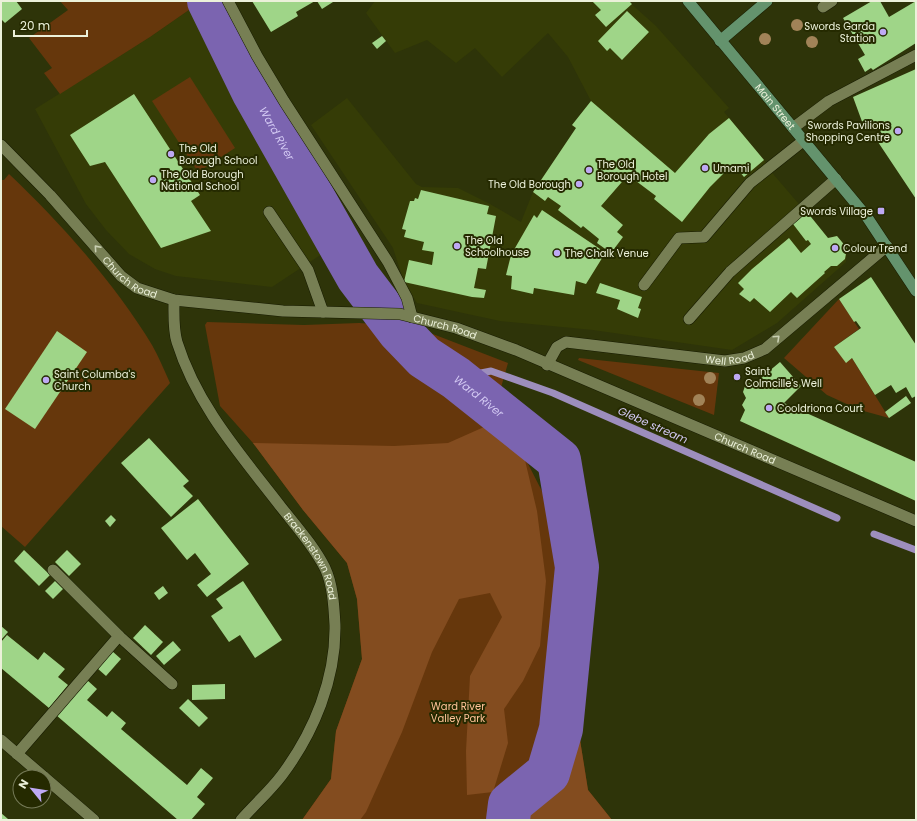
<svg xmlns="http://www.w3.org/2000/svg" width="917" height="821" viewBox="0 0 917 821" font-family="Poppins,sans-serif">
  <rect width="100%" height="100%" fill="#2e3409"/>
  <g fill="#353c06">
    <path d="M375,1H628L656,26L729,108L724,112L764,160L774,175L828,238L837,236L847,248L846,262L777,323L732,350L593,330L500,321L417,303L404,282L393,248L311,125L347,98L416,184L422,187L458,188L490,204L521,222L533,192L576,128L572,125L591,101L568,57L548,33L502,77L475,48L456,63L427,40L395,53L366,13Z"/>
    <path d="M199,3L334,246L272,287L176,276L155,269L129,254L106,230L86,204L35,109L150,37Z"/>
  </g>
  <g fill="#66370c">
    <path d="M60,1H198L199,3L150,37L60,94L44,73L52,68L29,38L68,10Z"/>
    <path d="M190,77L235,148L198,172L152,101Z"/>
    <path d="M9,174C60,222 116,285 152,345C159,357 164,370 170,383L25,547L1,526V180H4Z"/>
    <path d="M839,299L859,329L834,347L846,362L852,358L889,418L860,410L827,395L784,358Z"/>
    <path d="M207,322L304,325L359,323L402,326L425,331L508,363L500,391L484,427L524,456L547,501L557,544L553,659L581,696L577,721L588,790L612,820H302L331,779L336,731L362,659L357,599L347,563L303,510L253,443L220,406L205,325Z"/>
    <path d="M579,358L719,373L714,415L578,360Z"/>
  </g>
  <g fill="#834c1f">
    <path d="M484,427L524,456L537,511L546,581L540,646L523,681L504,709L508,743L493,792L467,795L466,751L470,676L502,617L490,593L459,599L432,652L402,732L366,812L360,820H302L331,779L336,731L362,659L357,599L347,563L303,510L253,443L394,446L448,443Z"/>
    <path d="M581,696L577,721L588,790L612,820H521L524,812L549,786L561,759L563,747L568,737Z"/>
  </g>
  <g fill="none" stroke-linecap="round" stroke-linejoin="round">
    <g stroke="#9d8ebd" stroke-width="7">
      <path d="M456,378L491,371L553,393L837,518"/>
      <path d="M874,534L916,550"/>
    </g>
    <path stroke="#7b64b0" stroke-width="44" id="s1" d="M209,1L254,93L358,277L399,331L424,357L456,378L559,460L577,567L561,729L548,773L510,804L508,820"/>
  </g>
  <g fill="#9fd588">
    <path d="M1,1H16L22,9L5,23L1,19Z"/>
    <path d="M252,1H315L296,12L298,16L271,32Z"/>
    <path d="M317,1H332L333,2L322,9Z"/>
    <path d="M592,1H629L632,4L606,27L595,15L601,10Z"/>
    <path d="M872,1H880L889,17L916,1V43L873,70L871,68L865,72L858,59L865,55L843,18Z"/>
    <path d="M627,11L649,32L622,60L610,48L607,51L598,41Z"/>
    <path d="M382,36L386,41L377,49L372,43Z"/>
    <path d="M916,69V199L876,139L882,134L876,123L864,127L853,97Z"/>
    <path d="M134,94L200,195L191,201L211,231L161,248L105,162L90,166L70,135Z"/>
    <path d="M591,101L675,173L709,134L729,118L764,160L744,177L733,164L710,187L682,222L654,199L656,196L628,175L601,206L623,225L617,232L623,237L611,253L597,243L599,239L583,226L581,228L558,210L561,206L548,197L545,201L533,192L576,128L572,125Z"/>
    <path d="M421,190L489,206L487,214L496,216L486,269L478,268L474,288L486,290L484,298L472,297L404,282L409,260L432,265L434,252L422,250L424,242L404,237L406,230L402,229L410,201H414L415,198L418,199Z"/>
    <path d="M542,210L600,249L599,252L604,255L586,284L576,281L574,295L534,288L533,294L511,289L512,276L506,275L511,255L534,215L537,218Z"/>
    <path d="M807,212L828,238L837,236L847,248L845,259L837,266H831L824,272L825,273L797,298L791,292L770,312L754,298L750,302L739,294L744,289L738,283L752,269L789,238L801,253L811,244L808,240L806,241L793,224Z"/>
    <path d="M871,277L916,345V396L912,398L906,387L896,393L891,385L875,395L852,358L846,363L834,347L861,328L856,321L854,322L839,299Z"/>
    <path d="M600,283L642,297L638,308L641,309L638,318L617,309L620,300L596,293Z"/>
    <path d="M57,331L87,352L35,429L5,409Z"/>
    <path d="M780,362L801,386L784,403L916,462V501L740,421L745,410L742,405L746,398L743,392L745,386L751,382H756Z"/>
    <path d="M906,396L911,403L889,418L885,412Z"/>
    <path d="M149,438L189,481L183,486L193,496L171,517L121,463Z"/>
    <path d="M198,499L249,564L207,597L197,585L211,574L195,553L187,560L161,528Z"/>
    <path d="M111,515L116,520L110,527L105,521Z"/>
    <path d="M24,550L50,575L39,586L14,561Z"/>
    <path d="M67,550L81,564L69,576L55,562Z"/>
    <path d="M55,581L63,589L53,599L45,591Z"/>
    <path d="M243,581L282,640L255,658L240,635L229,642L211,616L223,608L216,599Z"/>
    <path d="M163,586L168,593L159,600L154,593Z"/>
    <path d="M145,625L163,642L151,655L133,638Z"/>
    <path d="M1,626L8,632L1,640Z"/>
    <path d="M7,635L38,660L44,652L65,669L58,677L68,685L49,708L1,668V642Z"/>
    <path d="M173,641L181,650L164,665L156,656Z"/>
    <path d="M112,651L121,659L106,676L97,668Z"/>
    <path d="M87,680L97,689L87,700L107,717L112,711L126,723L121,729L187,785L201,768L213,778L197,797L205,804L191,820H178L56,715Z"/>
    <path d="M225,684V699L192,700V685Z"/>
    <path d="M188,699L208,718L199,727L179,708Z"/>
    <path d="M1,813L8,819L9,820H1Z"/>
  </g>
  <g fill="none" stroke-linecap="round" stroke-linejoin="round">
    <defs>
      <g id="service">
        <path d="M823,7L832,1"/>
        <path d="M793,128L829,101L916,55"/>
        <path d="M269,212L308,270L323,312"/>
        <path d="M644,285L679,238L704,237L750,183L803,141"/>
        <path d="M689,319L730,272L836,179"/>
        <path d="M119,636L172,684"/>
        <path d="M17,754L119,636L53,570"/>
      </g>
      <g id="minor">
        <path d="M228,1L257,56L284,101L388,262L407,298L412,317"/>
        <path d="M1,740L44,777"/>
        <path d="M44,777L94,820"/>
      </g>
      <g id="tertiary">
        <path id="s2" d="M1,145L50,195L121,276L137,288L174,300L283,311L400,314L456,328L516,350L916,521"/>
        <path id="s3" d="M174,300C174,313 173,329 177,342C197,406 241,455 281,507C296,526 314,546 325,568C333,585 334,607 335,625C336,679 314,732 282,775C270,791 254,805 241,820"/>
        <path id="s4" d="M547,365L557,347L566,342L725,361L744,358L765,349L887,246"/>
      </g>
      <g id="secondary">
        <path id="s5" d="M688,1L867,217L916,291"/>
        <path d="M720,41L767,1"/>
      </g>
    </defs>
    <use href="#service" stroke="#171b00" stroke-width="12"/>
    <use href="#minor" stroke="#171b00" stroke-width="12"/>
    <use href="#tertiary" stroke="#171b00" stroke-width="12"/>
    <use href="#secondary" stroke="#171b00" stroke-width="12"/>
    <use href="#service" stroke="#777f54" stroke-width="11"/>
    <use href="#minor" stroke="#777f54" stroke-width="11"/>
    <use href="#tertiary" stroke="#777f54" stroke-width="11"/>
    <use href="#secondary" stroke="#64936d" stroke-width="11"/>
  </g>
  <g fill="#a18358">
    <circle cx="797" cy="25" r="6"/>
    <circle cx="765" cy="39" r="6"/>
    <circle cx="812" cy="42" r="6"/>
    <circle cx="710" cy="378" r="6"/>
    <circle cx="699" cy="400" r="6"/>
  </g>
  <defs><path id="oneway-chevron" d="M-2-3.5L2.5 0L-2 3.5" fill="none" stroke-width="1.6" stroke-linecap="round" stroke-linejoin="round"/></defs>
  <g stroke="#c9cfb2">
    <use href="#oneway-chevron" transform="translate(97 248) rotate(-131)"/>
    <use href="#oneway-chevron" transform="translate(777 338) rotate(-43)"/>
  </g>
  <g fill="#bea9f4" stroke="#252a00" stroke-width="1.5">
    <circle cx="883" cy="32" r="4"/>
    <circle cx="898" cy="131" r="4"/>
    <circle cx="171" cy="154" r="4"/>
    <circle cx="705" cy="168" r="4"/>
    <circle cx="589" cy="170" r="4"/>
    <circle cx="153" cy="180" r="4"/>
    <circle cx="579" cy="184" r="4"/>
    <rect x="877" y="207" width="8" height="8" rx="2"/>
    <circle cx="457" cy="246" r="4"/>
    <circle cx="835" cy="248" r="4"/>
    <circle cx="557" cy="253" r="4"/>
    <circle cx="737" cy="377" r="4"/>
    <circle cx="46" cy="380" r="4"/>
    <circle cx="769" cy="408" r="4"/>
  </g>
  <g text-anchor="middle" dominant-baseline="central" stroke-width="4" stroke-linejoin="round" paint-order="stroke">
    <g font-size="10" fill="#ecf1da" stroke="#252a00" text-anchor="start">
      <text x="875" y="26" text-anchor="end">Swords Garda<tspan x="875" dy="12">Station</tspan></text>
      <text x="890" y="125" text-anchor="end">Swords Pavilions<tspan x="890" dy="12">Shopping Centre</tspan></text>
      <text x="179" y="148">The Old<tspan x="179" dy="12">Borough School</tspan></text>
      <text x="597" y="164">The Old<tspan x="597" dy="12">Borough Hotel</tspan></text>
      <text x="713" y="168">Umami</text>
      <text x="161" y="174">The Old Borough<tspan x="161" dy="12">National School</tspan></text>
      <text x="571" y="184" text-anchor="end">The Old Borough</text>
      <text x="873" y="211" text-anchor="end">Swords Village</text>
      <text x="465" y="240">The Old<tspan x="465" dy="12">Schoolhouse</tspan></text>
      <text x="843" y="248">Colour Trend</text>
      <text x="565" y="253">The Chalk Venue</text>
      <text x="745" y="371">Saint<tspan x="745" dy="12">Colmcille's Well</tspan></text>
      <text x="54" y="374">Saint Columba's<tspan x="54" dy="12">Church</tspan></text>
      <text x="777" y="408">Cooldriona Court</text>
    </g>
    <g font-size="10" fill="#ecf1da" stroke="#252a00">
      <text stroke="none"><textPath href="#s5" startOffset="137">Main Street</textPath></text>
      <text stroke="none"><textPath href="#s2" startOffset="186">Church Road</textPath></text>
      <text stroke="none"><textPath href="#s2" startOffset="510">Church Road</textPath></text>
      <text stroke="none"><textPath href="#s4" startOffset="196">Well Road</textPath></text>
      <text stroke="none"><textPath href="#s2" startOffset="834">Church Road</textPath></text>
      <text stroke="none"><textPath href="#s3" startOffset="297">Brackenstown Road</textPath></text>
    </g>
    <g font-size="10" fill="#ffc398" stroke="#252a00">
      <text x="458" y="706">Ward River<tspan x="458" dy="12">Valley Park</tspan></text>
    </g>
    <g font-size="11" font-style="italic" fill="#d3c9f3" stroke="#252a00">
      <text stroke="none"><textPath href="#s1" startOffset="149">Ward River</textPath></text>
      <text stroke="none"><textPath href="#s1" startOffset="485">Ward River</textPath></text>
      <text transform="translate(653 425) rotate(24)">Glebe stream</text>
    </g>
  </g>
  <rect width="917" height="821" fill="none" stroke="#ecf1da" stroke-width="4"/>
  <g transform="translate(32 789) rotate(300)"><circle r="19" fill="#252a00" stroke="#757a57"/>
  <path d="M0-3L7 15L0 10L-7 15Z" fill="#bea9f4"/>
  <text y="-6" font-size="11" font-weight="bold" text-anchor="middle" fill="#ecf1da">N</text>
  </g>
  <path d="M14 30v6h73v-6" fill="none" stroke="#ecf1da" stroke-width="2"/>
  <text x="20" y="30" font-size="12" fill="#ecf1da" stroke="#252a00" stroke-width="3" paint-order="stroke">20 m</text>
</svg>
